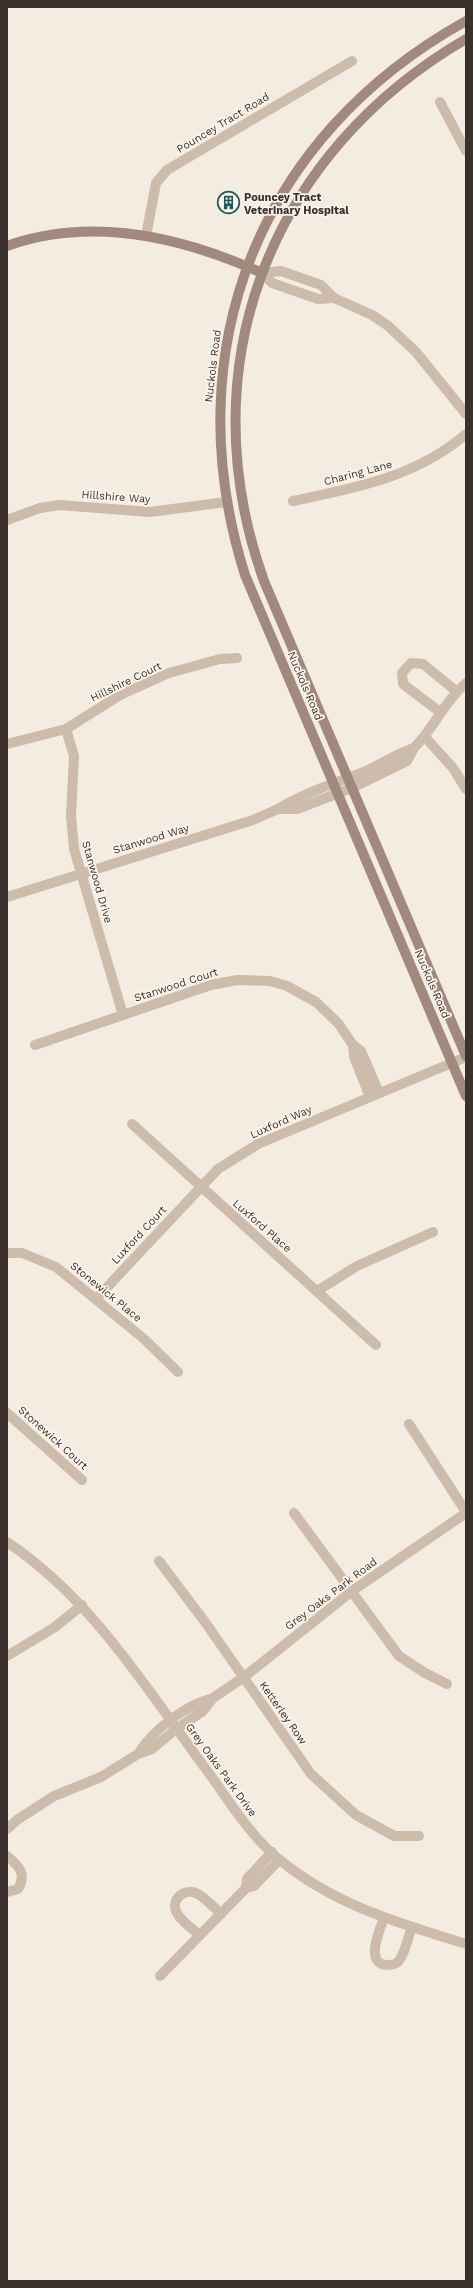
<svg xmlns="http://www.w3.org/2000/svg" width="473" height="2288" viewBox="0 0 473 2288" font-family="'Work Sans',sans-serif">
  <rect width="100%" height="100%" fill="#f4ebe1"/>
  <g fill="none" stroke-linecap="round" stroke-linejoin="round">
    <g stroke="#cdbbac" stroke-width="10">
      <path d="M440,102L466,151"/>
      <path d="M146,236L156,183L167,170L352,61"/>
      <path d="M262,273L281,271L321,285L334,298L372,315L387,325L416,352L466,414"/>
      <path d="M262,273L272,283L318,299L334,298"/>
      <path d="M293,501C356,488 416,477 466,434"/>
      <path d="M7,520L40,508L59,505L150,512L226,502"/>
      <path d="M440,712L403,684L402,673L411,663L423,664L456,691"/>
      <path d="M66,729L74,756L71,816L74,849L123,1015"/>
      <path d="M425,737L453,768L466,789"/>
      <path d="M7,744L66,729L120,695L169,673L220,659L237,658"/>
      <path d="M414,748L407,761L352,788L297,809H278C304,793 333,784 361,773C379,766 395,754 414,748Z"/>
      <path d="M414,748C434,728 444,702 466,683"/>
      <path d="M7,897L253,820L278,809"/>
      <path d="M35,1045L211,985L237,980L270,981L287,986L316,1002L338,1023L353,1045L361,1051L379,1093"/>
      <path d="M353,1045L354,1057L370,1097"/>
      <path d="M132,1124L376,1345"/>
      <path d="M7,1253H22L56,1267L143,1338L178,1372"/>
      <path d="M317,1291L357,1266L433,1232"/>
      <path d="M96,1299L218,1169L258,1144L466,1057"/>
      <path d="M7,1413L82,1480"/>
      <path d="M409,1424L466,1512"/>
      <path d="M294,1513L399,1656L425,1673L447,1684"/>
      <path d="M7,1542C94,1600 150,1694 211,1776C232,1805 252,1838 281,1861C337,1906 399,1923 466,1944"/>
      <path d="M159,1561L205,1622L311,1774L356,1815L394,1836H419"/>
      <path d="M7,1656L55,1627L82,1605"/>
      <path d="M213,1698L244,1677L352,1591L466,1513"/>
      <path d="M7,1829L17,1820L54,1796L101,1777L138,1754L152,1749L176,1729L203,1711L213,1698C185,1705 153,1730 138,1754"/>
      <path d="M7,1856C19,1866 27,1874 18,1889L7,1892"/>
      <path d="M246,1888L247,1879L272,1852"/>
      <path d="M384,1918C380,1929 364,1964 387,1965C392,1965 398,1964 400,1959C406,1950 408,1937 412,1927"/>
      <path d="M200,1935C193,1929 180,1921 176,1911C171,1898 186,1887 198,1894C206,1899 214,1907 221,1914"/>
      <path d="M160,1976L246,1888L254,1886L279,1860"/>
    </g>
    <g stroke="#a18a7d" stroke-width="10">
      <path d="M466,21C259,136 174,350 245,575L466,1096"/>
      <path d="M466,39C270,153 187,366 264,581L466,1056"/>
      <path d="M7,246C91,216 182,237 262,273"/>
    </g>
  </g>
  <defs>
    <symbol id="building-ring" viewBox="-11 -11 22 22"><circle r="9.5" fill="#fbf5ee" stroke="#1f5a5e" stroke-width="1.5"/><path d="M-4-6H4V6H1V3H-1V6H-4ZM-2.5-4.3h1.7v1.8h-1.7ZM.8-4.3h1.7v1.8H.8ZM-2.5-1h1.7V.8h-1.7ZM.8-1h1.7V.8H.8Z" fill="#1f5a5e"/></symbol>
  </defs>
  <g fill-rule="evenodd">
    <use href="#building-ring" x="216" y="190" width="25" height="25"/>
  </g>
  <g text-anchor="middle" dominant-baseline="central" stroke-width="3.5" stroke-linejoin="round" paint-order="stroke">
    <g font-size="11" fill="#3b302b" stroke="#fbf5ee">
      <text transform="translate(223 123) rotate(-31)">Pouncey Tract Road</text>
      <text transform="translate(213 366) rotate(-83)">Nuckols Road</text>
      <text transform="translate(358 473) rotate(-15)">Charing Lane</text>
      <text transform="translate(116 497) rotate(4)">Hillshire Way</text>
      <text transform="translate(126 682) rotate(-26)">Hillshire Court</text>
      <text transform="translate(305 686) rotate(67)">Nuckols Road</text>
      <text transform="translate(151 839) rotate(-17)">Stanwood Way</text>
      <text transform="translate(97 882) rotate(74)">Stanwood Drive</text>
      <text transform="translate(432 984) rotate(67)">Nuckols Road</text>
      <text transform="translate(176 985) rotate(-18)">Stanwood Court</text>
      <text transform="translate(281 1122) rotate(-24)">Luxford Way</text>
      <text transform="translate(262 1226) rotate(41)">Luxford Place</text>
      <text transform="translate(139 1235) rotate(-47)">Luxford Court</text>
      <text transform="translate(106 1292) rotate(39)">Stonewick Place</text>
      <text transform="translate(53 1438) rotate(42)">Stonewick Court</text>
      <text transform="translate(331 1594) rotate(-37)">Grey Oaks Park Road</text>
      <text transform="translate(283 1713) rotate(55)">Ketterley Row</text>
      <text transform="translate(221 1770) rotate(54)">Grey Oaks Park Drive</text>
    </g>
    <g font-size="11" font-weight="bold" fill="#3b302b" stroke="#fbf5ee" text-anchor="start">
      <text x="244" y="197">Pouncey Tract<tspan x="244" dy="13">Veterinary Hospital</tspan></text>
    </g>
  </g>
  <rect width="473" height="2288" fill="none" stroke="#3b302b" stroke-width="16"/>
</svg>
